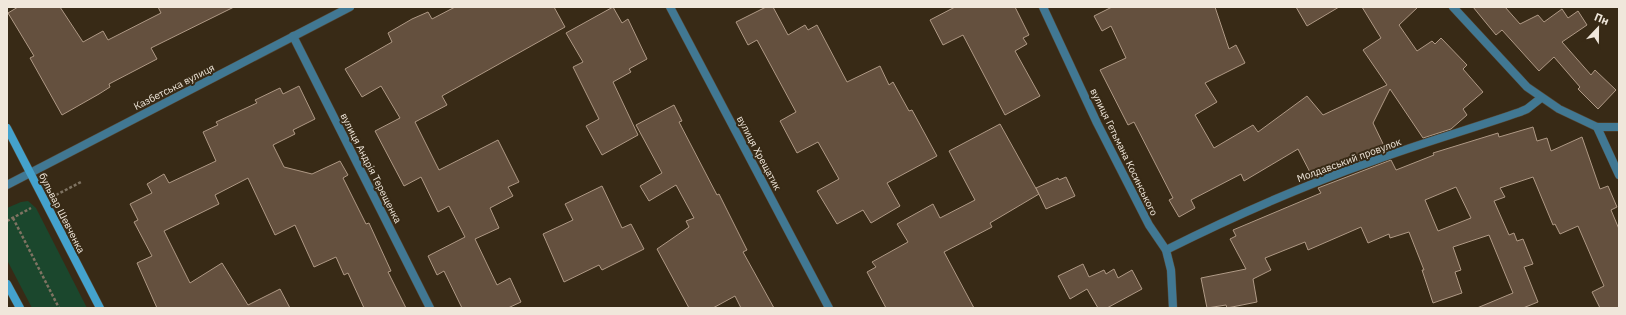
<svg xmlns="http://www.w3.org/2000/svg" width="1626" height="315" viewBox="0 0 1626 315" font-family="'IBM Plex Sans',sans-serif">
  <rect width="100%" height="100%" fill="#382a16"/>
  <path fill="#1b472d" d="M28,201L36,208L87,308H32L7,260V208L21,202Z"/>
  <g fill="#64503e" stroke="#af9985" fill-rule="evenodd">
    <path d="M18,7H60L83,42L103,31L108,40L161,13L158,7H234L151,48L157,59L109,84L110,87L99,94L62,115L30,58L34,56L8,13Z"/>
    <path d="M455,7H554L565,27L442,96L447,105L415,122L439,170L498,140L519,182L508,187L513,196L490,208L499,228L475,239L497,285L510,278L521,302L508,308H462L444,271L437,275L428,256L465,237L449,206L438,212L421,177L404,186L375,131L400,118L381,86L362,97L345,69L392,42L388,33L412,19L428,12L432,19Z"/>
    <path d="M613,7L622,23L628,19L647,59L629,69L631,72L613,82L638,135L602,155L586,126L599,119L573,67L583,62L566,33Z"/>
    <path d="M766,7H773L788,35L805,25L808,30L817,25L847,82L880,66L889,85L893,82L909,111L912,110L937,156L887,183L900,206L871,223L863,210L837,224L817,191L839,179L818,142L797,153L780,121L796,112L757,40L748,45L736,22Z"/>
    <path d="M955,7H1015L1029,35L1023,38L1027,44L1015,51L1040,96L1005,115L963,35L943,45L930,20Z"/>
    <path d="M1112,7H1215L1229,49L1236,45L1245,63L1205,83L1217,102L1195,115L1214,148L1253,125L1258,132L1307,96L1323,115L1387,85L1363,50L1381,38L1362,7H1418L1399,25L1417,51L1432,41L1435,44L1441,38L1467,65L1463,69L1483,92L1463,109L1467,115L1451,129L1423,138L1390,89L1373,123L1386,150L1313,178L1298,149L1244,181L1241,174L1191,200L1195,208L1179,217L1169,200L1173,198L1134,122L1128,125L1100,70L1126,58L1111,26L1102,31L1094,16Z"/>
    <path d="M1296,7H1339L1307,26Z"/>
    <path d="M1473,7H1505L1520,24L1538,15L1544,22L1562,9L1568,18L1578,11L1587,25L1562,42L1591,75L1595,70L1616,90L1598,109L1578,89L1580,87L1554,57L1539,71L1502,30L1496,35Z"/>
    <path d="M299,86L315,119L293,130L295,134L273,145L284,167L312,174L340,161L348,175L343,178L366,224L369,223L391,271L388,272L406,308H364L348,273L344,275L336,257L314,267L295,225L275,235L248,178L215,195L219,204L164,231L190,283L222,263L248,305L280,289L290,308H157L137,263L152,256L134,222L138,220L130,204L152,193L147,184L164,174L169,183L216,161L203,132L218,125L216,122L257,103L255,100L280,88L283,94Z"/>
    <path d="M674,105L682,121L679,122L717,195L719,194L747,250L743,252L774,308H741L735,296L713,308H689L657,249L689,227L686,221L694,218L676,185L649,201L640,186L662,173L636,125Z"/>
    <path d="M1000,124L1039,194L990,223L992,227L944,252L974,308H886L867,272L876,267L872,262L908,242L897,224L933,204L940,218L975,200L949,151Z"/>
    <path d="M1533,127L1537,141L1547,138L1551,151L1582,137L1600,189L1608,186L1617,207L1611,210L1619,229V308H1600L1592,292L1604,286L1578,226L1560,234L1555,224L1553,225L1533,177L1500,188L1505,197L1494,201L1509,235L1514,233L1517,241L1523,239L1533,264L1524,267L1538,302L1523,308H1477L1513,293L1489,235L1453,247L1461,270L1455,272L1462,293L1433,303L1422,270H1424L1409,232L1390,238L1389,234L1368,243L1361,227L1308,250L1305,242L1265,258L1271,270L1253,279L1257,302L1227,308L1226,305L1207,308L1201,278L1246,269L1230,239L1236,236L1233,230L1321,193L1318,188L1391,160L1396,170L1434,155L1433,153L1498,133L1499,137ZM1456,187L1471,218L1438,231L1425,200Z"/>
    <path d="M1066,177L1075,196L1046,209L1036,188L1058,178L1059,180Z"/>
    <path d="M602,186L622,228L631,224L644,249L602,270L599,265L564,282L543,234L573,220L565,204Z"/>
    <path d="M1083,264L1089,277L1104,270L1106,274L1114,269L1118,278L1132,270L1142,289L1107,308H1098L1087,289L1070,299L1058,276Z"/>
  </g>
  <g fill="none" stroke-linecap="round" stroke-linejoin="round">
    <defs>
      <g id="street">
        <path d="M670,7L829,308"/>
        <path d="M1043,7L1097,123L1149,225L1166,250L1171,270L1173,308"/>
        <path d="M1453,7L1527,87L1559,109L1597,127L1619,175"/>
        <path d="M293,36L430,308"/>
        <path d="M1597,127H1619"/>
        <path d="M7,185L350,7"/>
        <path d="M1166,250C1234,216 1302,186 1373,161C1421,143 1471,129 1520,112L1527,109L1541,98"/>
      </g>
      <g id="secondary">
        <path d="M7,128L100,308"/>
        <path d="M7,284L20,308"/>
      </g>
    </defs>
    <use href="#street" stroke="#554836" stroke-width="9"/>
    <use href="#secondary" stroke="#554836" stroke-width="9"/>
    <g stroke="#7f7362" stroke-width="2.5" stroke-dasharray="3 2" stroke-linecap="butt">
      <path d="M56,195L81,182"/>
      <path d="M13,218L59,308"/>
      <path d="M7,221L31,208"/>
    </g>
    <use href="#street" stroke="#417893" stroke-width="8"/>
    <use href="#secondary" stroke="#44a2cd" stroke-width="8"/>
  </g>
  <g text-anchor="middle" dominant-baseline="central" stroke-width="4" stroke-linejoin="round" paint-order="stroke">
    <g font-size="10" fill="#f0e7db" stroke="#382a16">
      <text transform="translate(174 87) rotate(-27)">Казбетська вулиця</text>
      <text transform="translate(1124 152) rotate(64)">вулиця Гетьмана Косинського</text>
      <text transform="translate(759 153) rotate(62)">вулиця Хрещатик</text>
      <text transform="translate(1349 160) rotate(-20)">Молдавський провулок</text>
      <text transform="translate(371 168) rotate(63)">вулиця Андрія Терещенка</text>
      <text transform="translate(62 213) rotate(63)">бульвар Шевченка</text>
    </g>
  </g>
  <rect width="1626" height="315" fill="none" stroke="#f0e7db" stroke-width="16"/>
  <g transform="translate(1598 28) rotate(22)" stroke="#382a16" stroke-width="3" paint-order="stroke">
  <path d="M0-3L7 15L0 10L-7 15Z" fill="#f0e7db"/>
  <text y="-6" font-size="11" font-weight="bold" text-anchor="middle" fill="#f0e7db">Пн</text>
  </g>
</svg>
